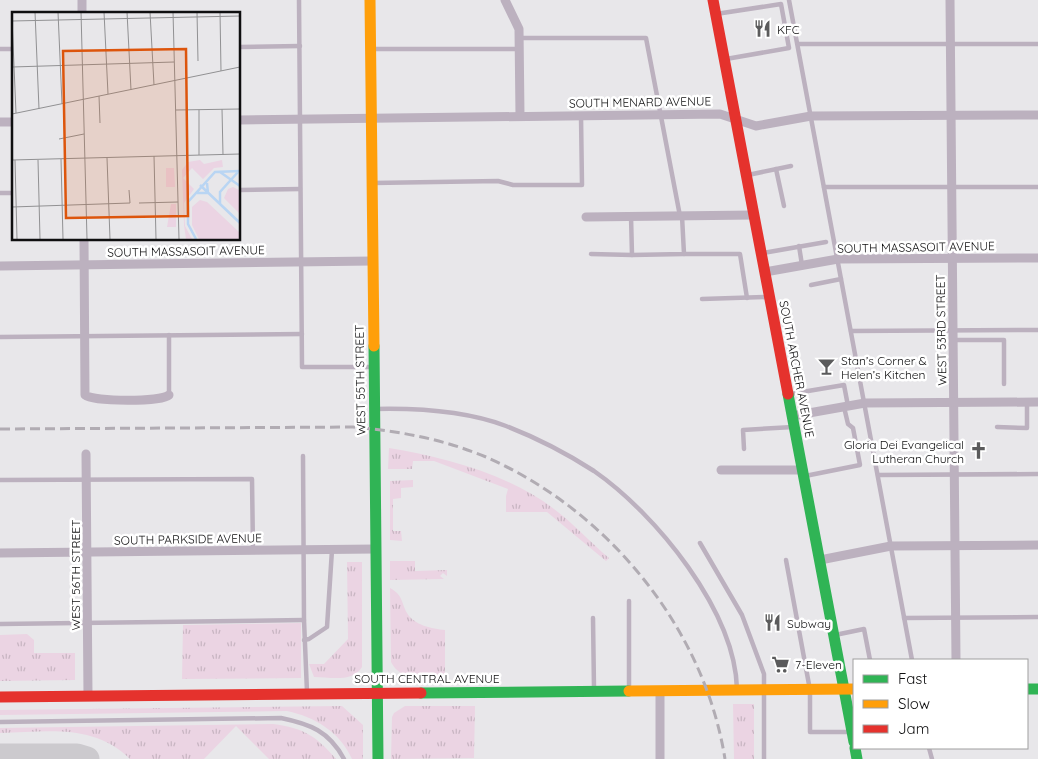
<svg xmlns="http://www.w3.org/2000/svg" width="1038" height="759" viewBox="0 0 1038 759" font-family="Quicksand,sans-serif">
  <defs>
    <pattern id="grass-tufts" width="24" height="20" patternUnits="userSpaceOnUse" patternTransform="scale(1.25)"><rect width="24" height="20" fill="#ebd4e3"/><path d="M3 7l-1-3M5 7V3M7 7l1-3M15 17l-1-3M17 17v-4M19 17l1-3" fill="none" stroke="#c8b5c2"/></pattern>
  </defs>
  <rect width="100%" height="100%" fill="#e8e7ea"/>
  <g fill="url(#grass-tufts)">
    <path d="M389,448C443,457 509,474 554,509C573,523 590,542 609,558L606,561L547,512H506V496L508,489L434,461H413L412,469H388Z"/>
    <path d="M413,480V487L401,488V498L393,499V531H401L402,541L390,540V481Z"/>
    <path d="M390,561H415V571L447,570V576L443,573L440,576L444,579L390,580Z"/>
    <path d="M347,562H362V667C353,683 329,677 314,677L309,664H324L348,639Z"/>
    <path d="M390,588C403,595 401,602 407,613C414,625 432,629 445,630V677C425,677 401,682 391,662Z"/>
    <path d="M301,623V678L182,679L183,625Z"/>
    <path d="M27,634L34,640V653H75V680L0,681V635Z"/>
    <path d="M733,704H754V759H734Z"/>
    <path d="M342,706L363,725V759H352C340,732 315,717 287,711L0,715V710Z"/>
    <path d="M405,706H475L474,758L391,759L392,717L394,713Z"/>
    <path d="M273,724C304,728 316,736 336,759H269L236,726L204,759H130C93,723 48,732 0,733V728Z"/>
  </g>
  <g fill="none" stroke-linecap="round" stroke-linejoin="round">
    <path stroke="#cccace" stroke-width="25" d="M0,756H77L87,759"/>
    <g stroke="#bcb1bf" stroke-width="4.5">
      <path d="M299,0L302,367H374"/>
      <path d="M789,0L912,660"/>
      <path d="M716,14L781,4L789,48L726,59"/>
      <path d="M519,38H646L680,216"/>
      <path d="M798,44H1038"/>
      <path d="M239,47L300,46"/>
      <path d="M0,49H14"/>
      <path d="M371,49H519"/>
      <path d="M776,169L784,206"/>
      <path d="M748,175L791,166"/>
      <path d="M373,183L498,181L513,185H582L581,116"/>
      <path d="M824,187H1038"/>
      <path d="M239,190L300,189"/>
      <path d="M0,193H14"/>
      <path d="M799,246L802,265"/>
      <path d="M763,253L826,242"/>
      <path d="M591,254L632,255L631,216"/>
      <path d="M684,254H740L747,298"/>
      <path d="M632,255L684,254L682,216"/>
      <path d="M811,285L841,279"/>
      <path d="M702,299L768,297"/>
      <path d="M851,331L1038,330"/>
      <path d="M169,335V395"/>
      <path d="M0,337L302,334"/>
      <path d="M953,340H1004V384"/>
      <path d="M790,394L844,385L848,406"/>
      <path d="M375,409C418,408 466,411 506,426C537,438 566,453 594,471C656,514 735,611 737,689"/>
      <path d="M997,427L1027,428V402"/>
      <path d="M744,449L743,430L793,427"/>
      <path d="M303,456L304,620L307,692"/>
      <path d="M878,475L1038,474"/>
      <path d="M805,476L860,465L853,428L848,424L844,407"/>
      <path d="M0,480L252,479L253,550"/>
      <path d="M700,543L742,615L764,674V759"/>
      <path d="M786,560L810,690V732H851"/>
      <path d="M593,618L594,689"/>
      <path d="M904,618L1038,617"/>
      <path d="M0,624L304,620"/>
      <path d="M835,635L864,629L870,660"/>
      <path d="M304,640L309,639L327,627L332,550"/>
      <path d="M629,690V601"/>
      <path d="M0,722L281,718C310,724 329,731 344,759"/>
      <path d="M929,748L932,759"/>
    </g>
    <g stroke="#bcb1bf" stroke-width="9">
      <path d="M82,0V14"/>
      <path d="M505,0L519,29L520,116"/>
      <path d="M950,0L956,660"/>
      <path d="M239,120L720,114L756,126L811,116L1038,115"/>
      <path d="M0,122H14"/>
      <path d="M586,217L754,215"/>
      <path d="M84,239L85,395C94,402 161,402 169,395"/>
      <path d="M0,266L372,261"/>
      <path d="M765,272L838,259L1038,258"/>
      <path d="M792,416L865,403L1038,402"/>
      <path d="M86,454L88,695"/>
      <path d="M721,470H803"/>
      <path d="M0,553L376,549"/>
      <path d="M820,560L891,546L1038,545"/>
      <path d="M660,691V759"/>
    </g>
    <g stroke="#30b455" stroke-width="11">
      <path d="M374,346L378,759"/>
      <path d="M788,394L854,742"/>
      <path d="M1027,689H1038"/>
      <path d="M421,693L629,691"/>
      <path d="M855,748L857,759"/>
    </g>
    <g stroke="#ff9f0a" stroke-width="11">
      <path d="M370,0L374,346"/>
      <path d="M629,691L854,689"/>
    </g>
    <g stroke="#e5322d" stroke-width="11">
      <path d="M713,0L788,394"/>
      <path d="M0,697L421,693"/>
    </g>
    <path stroke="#b1acb3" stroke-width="3" stroke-dasharray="10 5" stroke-linecap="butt" d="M0,429L353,427C399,431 443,439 486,457C607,510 704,627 725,759"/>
  </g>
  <defs>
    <symbol id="restaurant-bare" viewBox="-9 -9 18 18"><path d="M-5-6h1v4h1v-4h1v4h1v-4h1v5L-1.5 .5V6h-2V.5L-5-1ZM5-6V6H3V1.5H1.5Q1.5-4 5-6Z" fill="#5b5b5c" stroke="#fff" stroke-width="2.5" paint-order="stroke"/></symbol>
    <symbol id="bar-bare" viewBox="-9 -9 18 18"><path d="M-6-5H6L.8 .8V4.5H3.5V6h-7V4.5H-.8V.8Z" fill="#5b5b5c" stroke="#fff" stroke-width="2.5" paint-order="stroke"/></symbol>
    <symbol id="church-bare" viewBox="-9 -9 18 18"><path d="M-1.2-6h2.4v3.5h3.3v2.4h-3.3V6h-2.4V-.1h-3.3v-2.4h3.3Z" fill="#5b5b5c" stroke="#fff" stroke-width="2.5" paint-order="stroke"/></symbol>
    <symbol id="supermarket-bare" viewBox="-9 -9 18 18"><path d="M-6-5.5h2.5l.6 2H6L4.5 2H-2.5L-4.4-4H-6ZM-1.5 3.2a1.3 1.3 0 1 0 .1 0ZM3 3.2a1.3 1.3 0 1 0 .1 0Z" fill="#5b5b5c" stroke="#fff" stroke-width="2.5" paint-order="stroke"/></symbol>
  </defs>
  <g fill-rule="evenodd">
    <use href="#restaurant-bare" x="750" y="16" width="25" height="25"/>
    <use href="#bar-bare" x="814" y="354" width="25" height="25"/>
    <use href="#church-bare" x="966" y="438" width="25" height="25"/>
    <use href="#restaurant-bare" x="760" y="610" width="25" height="25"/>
    <use href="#supermarket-bare" x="768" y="652" width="25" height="25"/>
  </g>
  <g text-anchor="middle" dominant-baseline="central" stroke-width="5" stroke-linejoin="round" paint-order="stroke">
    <g font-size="12" fill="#0f0f10" stroke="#fff" text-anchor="start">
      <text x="777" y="29">KFC</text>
      <text x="841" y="360">Stan’s Corner &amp;<tspan x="841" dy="14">Helen’s Kitchen</tspan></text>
      <text x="964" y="444" text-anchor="end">Gloria Dei Evangelical<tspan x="964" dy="14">Lutheran Church</tspan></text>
      <text x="787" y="623">Subway</text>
      <text x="795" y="664">7-Eleven</text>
    </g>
    <g font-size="12" fill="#0f0f10" stroke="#fff">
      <text transform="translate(640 102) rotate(-1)">SOUTH MENARD AVENUE</text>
      <text transform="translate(916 247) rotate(-1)">SOUTH MASSASOIT AVENUE</text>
      <text transform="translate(186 251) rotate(-1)">SOUTH MASSASOIT AVENUE</text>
      <text transform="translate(941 330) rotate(-91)">WEST 53RD STREET</text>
      <text transform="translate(797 369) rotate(79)">SOUTH ARCHER AVENUE</text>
      <text transform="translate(360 380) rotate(-91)">WEST 55TH STREET</text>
      <text transform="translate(188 539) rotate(-1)">SOUTH PARKSIDE AVENUE</text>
      <text transform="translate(75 575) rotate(-90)">WEST 56TH STREET</text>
      <text x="427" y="678">SOUTH CENTRAL AVENUE</text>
    </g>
  </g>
  <g transform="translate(12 12)">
    <rect width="228" height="228" fill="#e8e7ea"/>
    <path d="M188,148L192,152L210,148L211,155L202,156L191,167L180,156L171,166L182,177L172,191L173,214L180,227H174L172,213L170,158L176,150ZM154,156H162L163,175H154ZM221,175L227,178V201L212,186L216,177ZM188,188L195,190L227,220V227H187L180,213V195ZM159,192H164V215H155Z" fill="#ebd4e3"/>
    <path fill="none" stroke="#b9d5f3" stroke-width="2.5" d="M208,160L228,174M188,173L228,211M185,181H196L195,171M208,192V180L226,160M184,227L176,212V190L203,160L228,159"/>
    <path fill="none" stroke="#919193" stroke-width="1" d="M23,0L27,97M46,0L50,92M69,0L75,227M92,0L96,82M115,0L119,78M138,0L142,73M161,0L167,227M185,0L186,49M208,0L209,59M0,7L4,101M0,9L228,4M0,55L162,50M87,84L88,111M210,97L211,143M164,98L228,97M187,98V143M0,102L228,55M47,127L72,122M142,144L144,227M95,146L98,227M49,147L51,227M0,148L228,142M3,148L5,227M26,148L28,227M127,191L166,190M0,195L118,191L117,178"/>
    <path fill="#dd550c" fill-opacity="0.15" stroke="#dd550c" stroke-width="2.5" d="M174,37L176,204L54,206L51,39Z"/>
    <rect width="228" height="228" fill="none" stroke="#0f0f10" stroke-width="2.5"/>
  </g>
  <rect x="853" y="659" width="175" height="90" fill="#ffffff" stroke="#9f9f9f"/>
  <rect x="863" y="675" width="25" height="8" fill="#30b455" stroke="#9f9f9f"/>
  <text x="898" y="684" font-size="15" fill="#0f0f10">Fast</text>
  <rect x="863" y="700" width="25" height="8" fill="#ff9f0a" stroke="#9f9f9f"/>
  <text x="898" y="709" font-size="15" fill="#0f0f10">Slow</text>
  <rect x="863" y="725" width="25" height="8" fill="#e5322d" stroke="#9f9f9f"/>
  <text x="898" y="734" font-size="15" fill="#0f0f10">Jam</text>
</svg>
